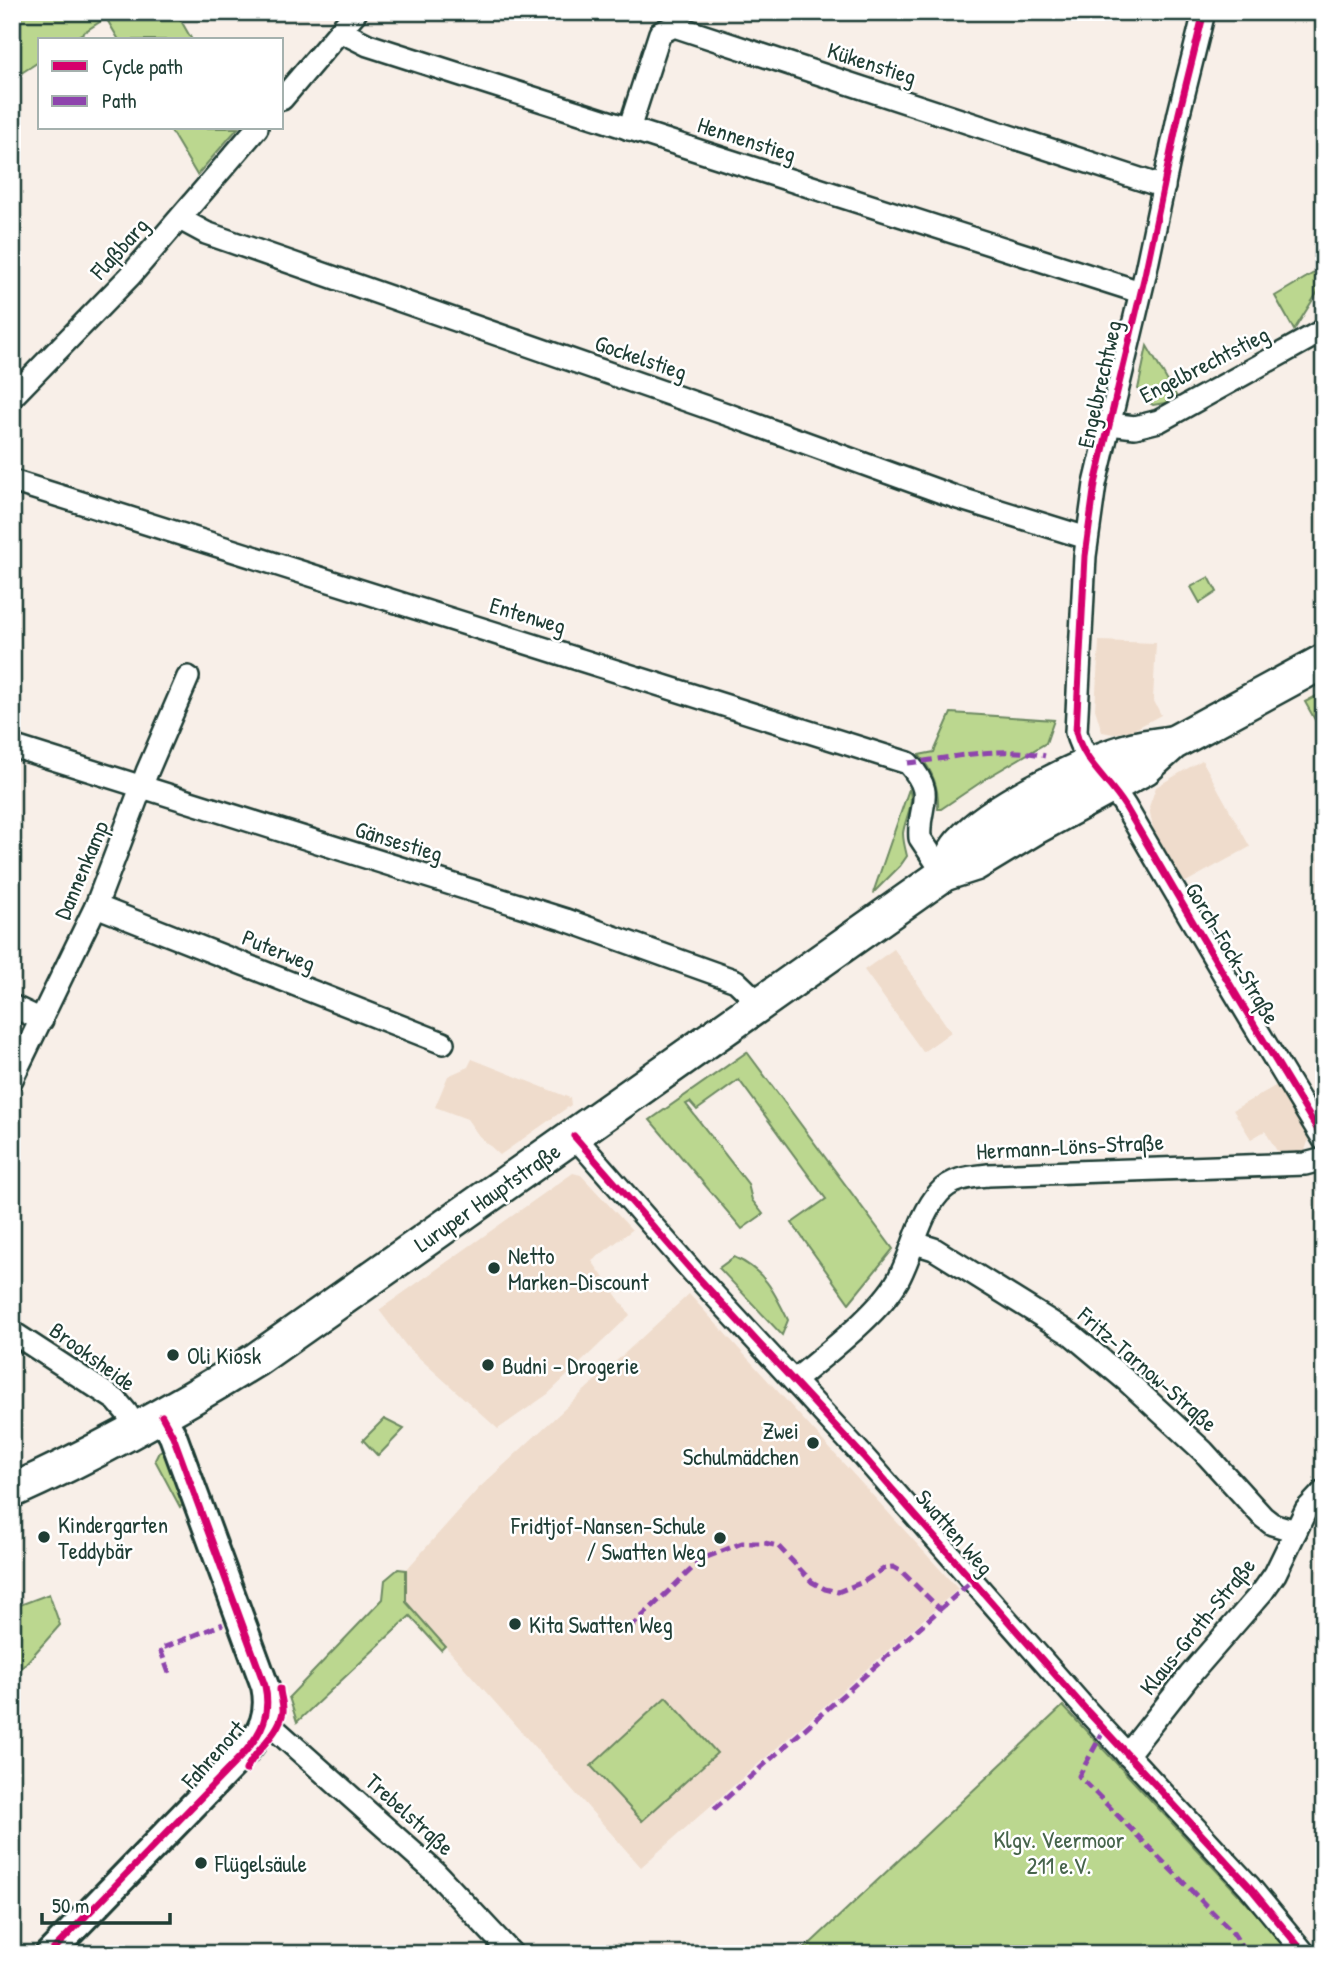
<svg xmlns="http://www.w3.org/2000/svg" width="1336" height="1966" viewBox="0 0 1336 1966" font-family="'Patrick Hand',sans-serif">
  <rect width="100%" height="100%" fill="#f8efe8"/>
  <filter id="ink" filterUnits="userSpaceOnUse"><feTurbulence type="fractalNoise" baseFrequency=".0143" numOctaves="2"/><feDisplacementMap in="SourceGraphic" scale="14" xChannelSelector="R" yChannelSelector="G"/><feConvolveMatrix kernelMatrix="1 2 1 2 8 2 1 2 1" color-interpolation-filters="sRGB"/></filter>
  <g filter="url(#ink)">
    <g fill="#efdccc">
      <path d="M1099,641L1156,643L1153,699L1161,715L1133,730L1113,734L1102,732L1095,709Z"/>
      <path d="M1202,760L1250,847L1184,883L1153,829L1149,807L1156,787Z"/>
      <path d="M894,949L951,1032L923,1052L864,970Z"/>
      <path d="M472,1059L570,1098L571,1105L500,1155L479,1136L467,1119L435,1107L448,1076L468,1067Z"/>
      <path d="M1277,1085L1309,1139L1303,1156H1280L1265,1131L1251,1139L1233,1110Z"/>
      <path d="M573,1173L581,1175L632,1230L592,1261L630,1315L548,1394L498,1429L407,1347L379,1310Z"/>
      <path d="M689,1294L958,1589L641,1867L406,1602V1570L479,1488Z"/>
    </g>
    <g fill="#bbd78f" stroke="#6d8a62" stroke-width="2">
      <path d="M12,12H176L192,40H119L106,18L72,40H40V61L12,79Z"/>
      <path d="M169,128H238L197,175Z"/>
      <path d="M1324,267V282L1294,330L1275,296Z"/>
      <path d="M1147,346L1177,397L1165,403L1153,405L1144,399L1138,389Z"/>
      <path d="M1209,577L1217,592L1200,603L1191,587Z"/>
      <path d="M1324,692V736L1305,702Z"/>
      <path d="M951,713L1054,720L1046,743L990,776L941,809H938C939,787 933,772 919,755L934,752Z"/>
      <path d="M909,789C915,804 905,818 903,833C903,841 905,848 907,856L900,866L873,893Z"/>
      <path d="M747,1052L893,1249L849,1303L792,1223L826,1199L739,1080L697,1110L690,1102L686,1104L748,1184L752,1200L763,1214L742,1229L650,1120Z"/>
      <path d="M734,1257C764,1270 774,1291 788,1320L782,1335L719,1268Z"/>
      <path d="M384,1419L404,1429L378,1456L363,1440Z"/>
      <path d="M165,1448L186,1503L180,1507L155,1460L159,1452Z"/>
      <path d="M398,1569L406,1570V1602L445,1646L441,1650L410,1616L297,1722L289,1697L383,1599L385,1580Z"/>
      <path d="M49,1594L60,1625L12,1679V1608Z"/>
      <path d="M666,1697L717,1753L642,1821L591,1766Z"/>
      <path d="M1063,1706L1294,1954H799Z"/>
    </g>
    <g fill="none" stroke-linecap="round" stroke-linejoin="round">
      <defs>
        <g id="minor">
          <path d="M1204,12L1179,113L1145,275L1095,484L1085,556L1076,732C1084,763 1109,780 1125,806C1190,918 1256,1029 1324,1140"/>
          <path d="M340,31L368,45L1140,292"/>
          <path d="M282,99L356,12"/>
          <path d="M629,129L660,33L674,26L1164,187"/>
          <path d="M180,219L206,233L729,415L958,498L1087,538"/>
          <path d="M12,397L130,276L257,128"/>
          <path d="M1110,424L1135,427L1159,421L1324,330"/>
          <path d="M12,481L908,763C938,797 917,803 920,838L944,874"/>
          <path d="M12,746L566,920L736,981L760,1004"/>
          <path d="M96,906L443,1043"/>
          <path d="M12,1006L42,1020"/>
          <path d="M12,1079L96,906L147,772L188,677"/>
          <path d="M574,1136L692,1271L863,1456L1088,1712L1249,1886L1305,1954"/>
          <path d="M915,1243L934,1249L1072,1335L1127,1381L1203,1451L1263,1517L1272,1524L1296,1531"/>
          <path d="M12,1332L116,1400L127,1413L135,1429"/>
          <path d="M794,1381C825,1354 878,1315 898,1280C913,1253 918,1217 939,1193C952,1178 970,1177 988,1175L1305,1164L1324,1159"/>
          <path d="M264,1723L276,1730L435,1872L512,1954"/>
          <path d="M1127,1755L1190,1675L1263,1591L1275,1574L1306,1510L1324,1491"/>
        </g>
        <path id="tertiary" d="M49,1954L245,1752C262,1732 271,1714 265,1686L173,1436L162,1416"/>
        <g id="primary">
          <path d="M944,874C949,862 954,850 963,841C994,807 1088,761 1134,749C1146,746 1159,745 1171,743"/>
          <path d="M12,1491C97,1453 177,1408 257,1359L944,874L975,864L1036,827L1145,768L1173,743L1324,661"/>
        </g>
      </defs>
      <use href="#minor" stroke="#1f3d34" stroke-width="26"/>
      <use href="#tertiary" stroke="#1f3d34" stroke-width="32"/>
      <use href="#primary" stroke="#1f3d34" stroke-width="38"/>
      <use href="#minor" stroke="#fff" stroke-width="21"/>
      <use href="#tertiary" stroke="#fff" stroke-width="26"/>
      <use href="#primary" stroke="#fff" stroke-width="33"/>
      <g stroke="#8e44ad" stroke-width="5" stroke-dasharray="10 5" stroke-linecap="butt">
        <path d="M908,763C953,758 1000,745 1045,756"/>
        <path d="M630,1628L702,1559L742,1543H765L778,1546L812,1582L825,1589L838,1592L863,1582L885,1568L893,1567L902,1572L940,1609"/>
        <path d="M169,1673L160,1649L223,1624"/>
        <path d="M1104,1730L1079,1776L1233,1933L1247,1954"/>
        <path d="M714,1809L972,1581"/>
      </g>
      <defs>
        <g id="cycleway">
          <path d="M1204,12L1179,113L1145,275L1095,484L1085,556L1076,732C1084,763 1109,780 1125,806C1190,918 1256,1029 1324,1140"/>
          <path d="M574,1136L692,1271L863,1456L1088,1712L1249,1886L1305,1954"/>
          <path d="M246,1770C255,1749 278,1736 283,1712C284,1704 280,1696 280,1689"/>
          <path d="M49,1954L245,1752C262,1732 271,1714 265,1686L173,1436L162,1416"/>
        </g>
      </defs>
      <use href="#cycleway" stroke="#fff" stroke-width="11"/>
      <use href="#cycleway" stroke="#d6006c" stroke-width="7"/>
    </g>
  </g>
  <g fill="#1f3d34" stroke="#fff" stroke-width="2.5">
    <circle cx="494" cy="1268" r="7"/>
    <circle cx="173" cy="1355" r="7"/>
    <circle cx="488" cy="1365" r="7"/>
    <circle cx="813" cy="1443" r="7"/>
    <circle cx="44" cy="1537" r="7"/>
    <circle cx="720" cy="1538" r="7"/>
    <circle cx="515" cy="1624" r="7"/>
    <circle cx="201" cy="1863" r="7"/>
  </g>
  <g text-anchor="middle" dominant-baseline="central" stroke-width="5" stroke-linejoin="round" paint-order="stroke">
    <g font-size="23" fill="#1f3d34" stroke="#fff">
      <text transform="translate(872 63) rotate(18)">Kükenstieg</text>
      <text transform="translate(747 139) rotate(18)">Hennenstieg</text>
      <text transform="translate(119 248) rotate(-48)">Flaßbarg</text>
      <text transform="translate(641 357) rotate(19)">Gockelstieg</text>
      <text transform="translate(1204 364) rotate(-27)">Engelbrechtstieg</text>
      <text transform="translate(1099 384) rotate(-77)">Engelbrechtweg</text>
      <text transform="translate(528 615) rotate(17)">Entenweg</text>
      <text transform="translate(399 841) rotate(17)">Gänsestieg</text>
      <text transform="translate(81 870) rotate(-67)">Dannenkamp</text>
      <text transform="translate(279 950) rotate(22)">Puterweg</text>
      <text transform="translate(1233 953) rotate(59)">Gorch-Fock-Straße</text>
      <text transform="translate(1070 1146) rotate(-3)">Hermann-Löns-Straße</text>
      <text transform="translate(487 1197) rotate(-35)">Luruper Hauptstraße</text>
      <text transform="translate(93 1356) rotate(36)">Brooksheide</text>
      <text transform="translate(1148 1369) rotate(41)">Fritz-Tarnow-Straße</text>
      <text transform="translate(955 1532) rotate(49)">Swatten Weg</text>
      <text transform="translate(1197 1626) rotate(-51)">Klaus-Groth-Straße</text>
      <text transform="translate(213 1754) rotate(-48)">Fahrenort</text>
      <text transform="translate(410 1814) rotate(42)">Trebelstraße</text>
    </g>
    <g font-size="23" fill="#1f3d34" stroke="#fff" text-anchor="start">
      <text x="508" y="1255">Netto<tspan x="508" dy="26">Marken-Discount</tspan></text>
      <text x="187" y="1355">Oli Kiosk</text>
      <text x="502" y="1365">Budni - Drogerie</text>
      <text x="799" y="1430" text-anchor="end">Zwei<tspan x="799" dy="26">Schulmädchen</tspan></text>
      <text x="58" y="1524">Kindergarten<tspan x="58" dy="26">Teddybär</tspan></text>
      <text x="706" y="1525" text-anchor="end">Fridtjof-Nansen-Schule<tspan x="706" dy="26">/ Swatten Weg</tspan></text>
      <text x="529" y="1624">Kita Swatten Weg</text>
      <text x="215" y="1863">Flügelsäule</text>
    </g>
    <g font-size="23" fill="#46644b" stroke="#fff">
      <text x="1059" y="1839">Klgv. Veermoor<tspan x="1059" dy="26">211 e.V.</tspan></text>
    </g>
  </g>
  <rect width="1336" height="1966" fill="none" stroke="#fff" stroke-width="42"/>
  <rect x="21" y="21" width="1294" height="1924" fill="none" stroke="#1f3d34" stroke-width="2.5" filter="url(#ink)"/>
  <rect x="38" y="38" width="245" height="91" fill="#ffffff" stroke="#a5b1ae" stroke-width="2"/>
  <rect x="52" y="61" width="35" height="10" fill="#d6006c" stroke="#a5b1ae" stroke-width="2"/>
  <text x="102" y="74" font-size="21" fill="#1f3d34">Cycle path</text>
  <rect x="52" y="96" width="35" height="10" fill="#8e44ad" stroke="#a5b1ae" stroke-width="2"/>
  <text x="102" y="108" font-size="21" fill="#1f3d34">Path</text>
  <path d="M42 1913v10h128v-10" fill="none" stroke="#1f3d34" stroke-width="3.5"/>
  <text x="52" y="1913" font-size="21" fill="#1f3d34" stroke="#ffffff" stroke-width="5" paint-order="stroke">50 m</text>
</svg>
